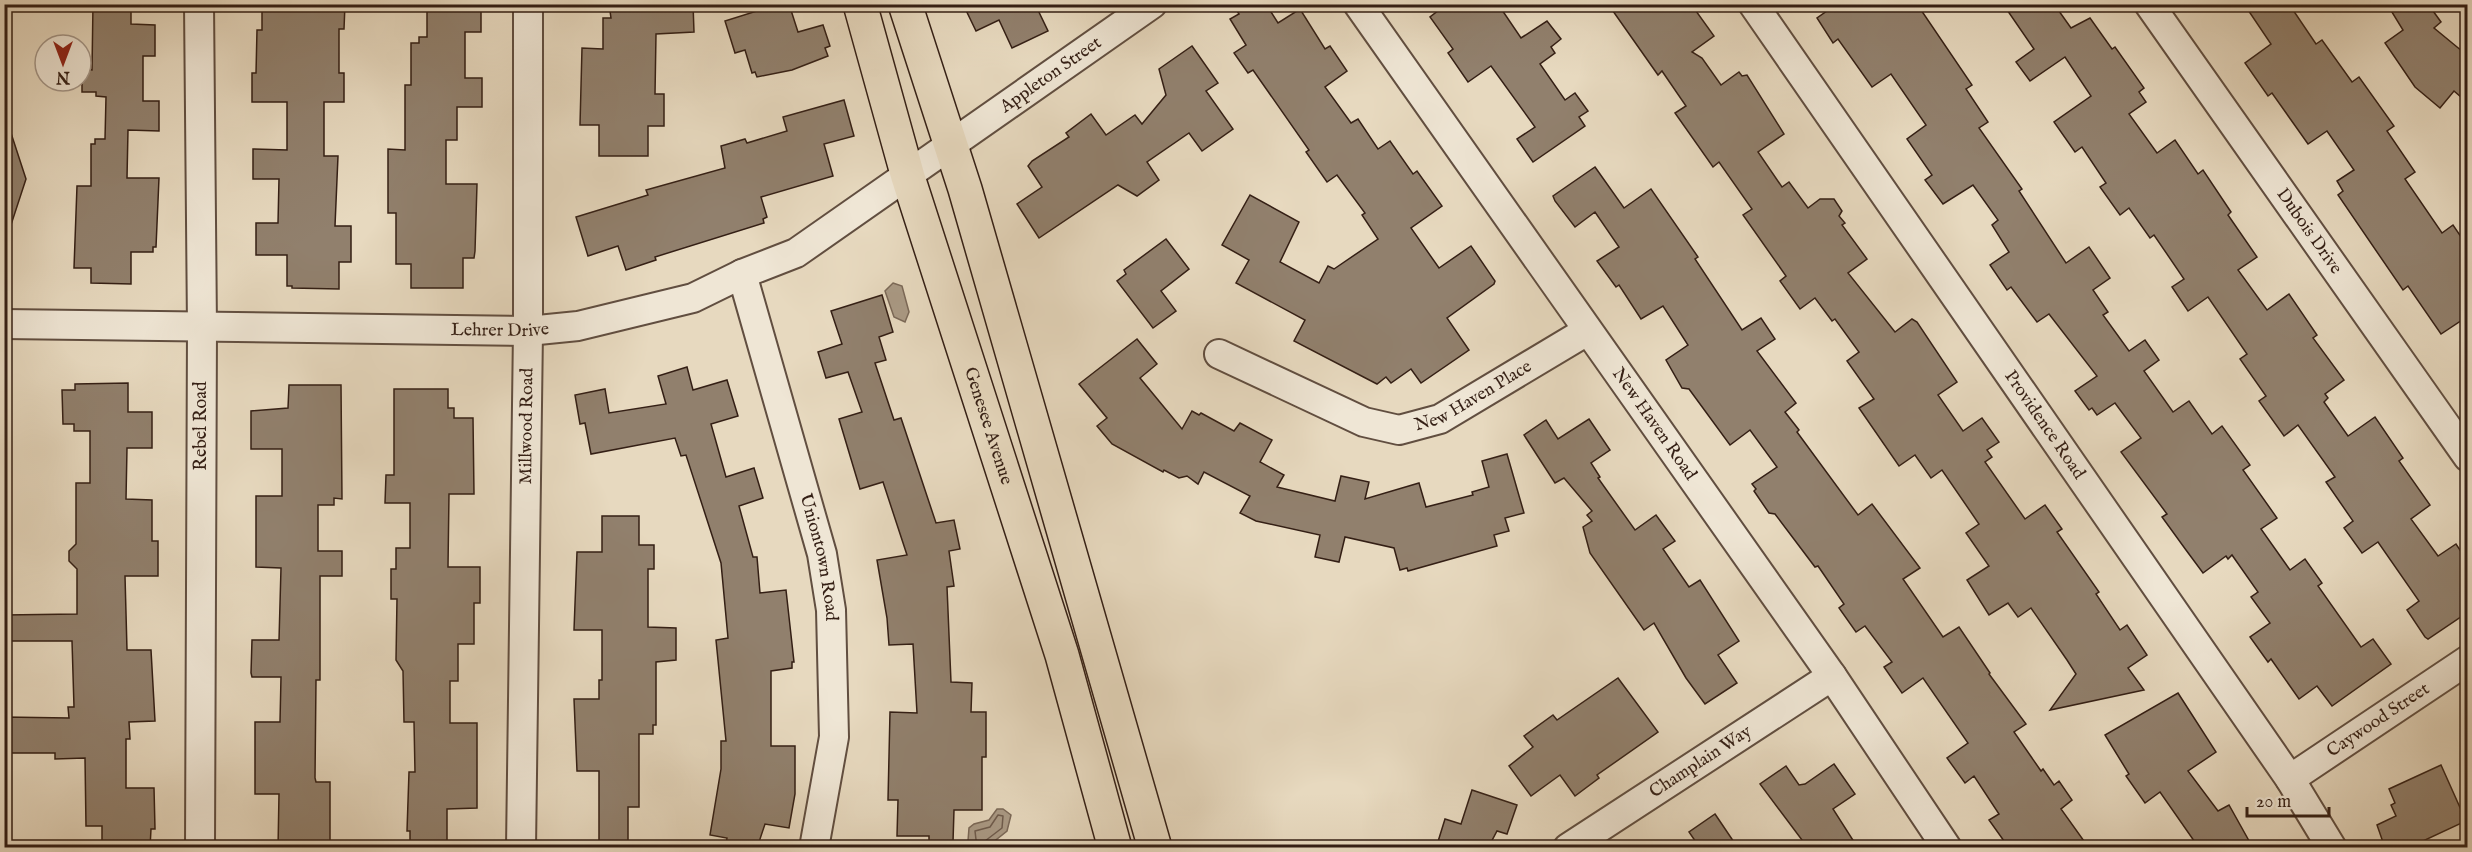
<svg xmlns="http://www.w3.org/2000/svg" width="2472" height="852" viewBox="0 0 2472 852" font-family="'IM FELL English',serif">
  <rect width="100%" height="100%" fill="#e7d9bf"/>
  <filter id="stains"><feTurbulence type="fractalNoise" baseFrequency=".00333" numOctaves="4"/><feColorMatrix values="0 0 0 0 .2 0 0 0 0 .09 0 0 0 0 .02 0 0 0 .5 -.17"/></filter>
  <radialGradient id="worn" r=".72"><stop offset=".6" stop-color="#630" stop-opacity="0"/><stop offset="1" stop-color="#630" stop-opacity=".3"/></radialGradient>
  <g fill="#aa9a85" stroke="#7b6958" stroke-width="1.5">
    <path d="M893,283L902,286L909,312L905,322L894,317L885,291Z"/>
    <path d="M997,809H1003L1011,815L1007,831L987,847L973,846L968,841L969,828L974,824L989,820Z"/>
  </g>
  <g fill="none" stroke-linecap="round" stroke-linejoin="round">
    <path stroke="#6f5c4d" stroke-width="1.5" d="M977,848L975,831L990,827L998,815L1003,816L1002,828L985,841L983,848"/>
  </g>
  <g fill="#91806d" stroke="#341f15" stroke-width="1.5">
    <path d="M93,4H131V24L155,25V56H143V101H159V131L128,130L127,178H159L156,247H153V252H131V284L91,283V268H74L77,186H91V144H95V139H105L106,97L96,96V92H82V69L92,70Z"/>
    <path d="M262,4H345L344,29H339V73H344V102H324V156H338L335,226H351V262H339V289L292,288V286H287V255H256V223H278L279,179H253V149L287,150V102H252V73H256L257,30H262Z"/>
    <path d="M427,4H481V32H465V78H482V107H457V140H446V184H477L475,251L474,258H463V288H411V264H396V213H388V149L405,150V85H411V43H419V37H427Z"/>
    <path d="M609,4H693L694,32L656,34L655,94H664V126H648V156H599V125H580L582,48L603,49V18H611Z"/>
    <path d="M779,4H789L798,32L823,25L830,46L825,48L828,56L792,70L757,77L755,72L752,73L745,50L735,53L725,21Z"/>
    <path d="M963,4H1035L1048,31L1012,48L999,20L976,31Z"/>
    <path d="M1233,4H1266L1278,23L1300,9L1325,49L1330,46L1347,71L1325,87L1351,123L1358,119L1378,149L1390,141L1413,174L1417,171L1442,206L1411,228L1439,268L1471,246L1495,281L1494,284L1447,318L1469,350L1421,383L1411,369L1391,383L1386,377L1377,384L1294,341L1305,320L1236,283L1249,260L1222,245L1250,195L1299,222L1280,262L1319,283L1328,266L1334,269L1378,239L1362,215L1365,213L1337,175L1327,182L1306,152L1309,150L1253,70L1248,73L1234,53L1246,45L1230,19L1239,14Z"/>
    <path d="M1447,4H1498L1521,38L1547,21L1561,39L1551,47L1555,53L1540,64L1565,100L1575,93L1588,111L1579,117L1585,126L1533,162L1517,139L1535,127L1491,66L1468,82L1448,53L1453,49L1430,17Z"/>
    <path d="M1608,4H1691L1714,36L1692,52L1702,58L1721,85L1739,72L1742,76L1747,75L1784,134L1758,152L1782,187L1789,182L1808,208L1820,199H1834L1842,211L1839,216L1845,223L1842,225L1867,259L1848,273L1895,332L1912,319L1917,322L1957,382L1938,395L1963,431L1982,418L1999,442L1987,450L1992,457L1985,462L2025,519L2045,505L2062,529L2057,532L2099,592L2096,594L2120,630L2127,625L2147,655L2128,668L2144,690L2050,710L2076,674L2067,660L2031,608L2018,617L2008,603L1989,615L1967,580L1989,566L1966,533L1979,524L1942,470L1931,478L1915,455L1899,466L1859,408L1874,399L1847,361L1859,352L1835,319L1832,321L1815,298L1800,309L1780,281L1786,276L1743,215L1752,209L1719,162L1713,167L1675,113L1686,106L1662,71L1658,75Z"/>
    <path d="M1837,4H1917L1972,85L1966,89L1988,122L1979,128L2022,189L2019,191L2066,263L2089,247L2110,278L2093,290L2108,312L2103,315L2129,351L2145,340L2159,360L2144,371L2173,412L2189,401L2212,434L2222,426L2250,465L2243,470L2277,518L2261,529L2290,570L2305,559L2322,583L2318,586L2361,647L2373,639L2391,664L2332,706L2317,686L2299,699L2271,659L2268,662L2250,637L2270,623L2251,597L2258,592L2232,555L2228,559L2226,556L2203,573L2186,550L2162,517L2167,514L2121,452L2141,438L2115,403L2097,415L2092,408L2089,410L2075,391L2097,376L2049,314L2037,322L2011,287L2007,290L1990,265L2009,252L1992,225L1998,220L1973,185L1943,204L1925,180L1932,175L1907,139L1926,125L1891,74L1872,87L1838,39L1833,43L1817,18Z"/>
    <path d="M2003,4H2054L2071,28L2090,18L2112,49L2115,47L2144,88L2139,92L2146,102L2129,114L2157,153L2175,140L2198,174L2203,170L2231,212L2228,215L2257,257L2238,270L2267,310L2289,294L2317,335L2313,338L2344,380L2325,394L2328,398L2324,402L2348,436L2375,417L2403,458L2399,461L2430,505L2411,519L2438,556L2456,544L2468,562V612L2428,639L2425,637L2407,610L2419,601L2378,542L2362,553L2344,528L2353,521L2326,482L2335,477L2298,425L2284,436L2259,401L2266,396L2240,359L2247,354L2208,297L2188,311L2172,287L2184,279L2154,235L2150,238L2129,208L2120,215L2100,187L2106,183L2082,147L2075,152L2054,122L2091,96L2065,57L2030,81L2016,62L2034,49Z"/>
    <path d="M2244,4H2289L2316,44L2322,40L2352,82L2359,77L2394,126L2387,131L2415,172L2405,179L2442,233L2453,225L2468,247V316L2441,334L2408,286L2403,290L2338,195L2343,191L2337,181L2354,170L2327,131L2308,144L2272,93L2268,96L2245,63L2271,44Z"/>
    <path d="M2387,4H2428L2441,22L2434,28L2468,56V103L2454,91L2440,108L2415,87L2385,43L2403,30Z"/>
    <path d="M1192,46L1218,83L1206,91L1233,129L1202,151L1189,133L1147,162L1159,180L1137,196L1118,185L1039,238L1017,204L1042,187L1028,166L1032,161L1069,137L1066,133L1091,114L1106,135L1135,115L1142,124L1166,95L1159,69Z"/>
    <path d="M844,100L854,136L824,144L833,176L761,197L767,217L763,219L764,223L655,257L656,260L626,270L618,246L588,256L576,217L648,195L646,190L725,168L721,146L745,139L747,143L787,131L783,117Z"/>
    <path d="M9,127L26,179L9,231L4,230V128Z"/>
    <path d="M1595,167L1624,208L1651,189L1698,257L1695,259L1742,330L1761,318L1775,339L1757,351L1796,403L1785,412L1799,430L1797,432L1858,515L1872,504L1920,568L1903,579L1943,637L1959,627L1990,673L1989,674L2026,724L2014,732L2041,771L2043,769L2054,785L2059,781L2072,800L2061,809L2089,848H2009L1989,820L1999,814L1974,776L1965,783L1947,758L1968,743L1923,678L1902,693L1884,667L1892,662L1865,626L1856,632L1839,608L1844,604L1818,566L1815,567L1775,514L1769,513L1754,491L1756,489L1752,484L1777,467L1750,430L1730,445L1689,389L1682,388L1666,360L1688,345L1663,306L1641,319L1619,285L1616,287L1597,261L1619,247L1595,212L1575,227L1555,201L1553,196Z"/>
    <path d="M1166,239L1189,269L1161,291L1176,311L1153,328L1117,281L1126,274L1124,270Z"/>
    <path d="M882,295L893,332L879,337L886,360L875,363L894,420L901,418L936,523L954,520L960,549L949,551L954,586L947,587L951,682L972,683L971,712H986V757H982V810H954L953,842H929V836H897L898,800H888L890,712L917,713L913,644L889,645L887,618L877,560L907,555L883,482L860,489L839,419L862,412L848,372L826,378L818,352L842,344L831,311Z"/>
    <path d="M1137,339L1157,364L1140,378L1182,429L1192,411L1199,415L1201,413L1234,431L1240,423L1272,440L1260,462L1284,475L1277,487L1335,501L1341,476L1369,482L1365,499L1419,483L1426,507L1473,495L1472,492L1489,487L1482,461L1507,454L1524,513L1505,518L1509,531L1494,535L1497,546L1408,571L1407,568L1400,570L1394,548L1345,537L1339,562L1315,557L1320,535L1256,521L1240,513L1250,496L1204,472L1198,484L1187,476L1179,478L1164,470L1163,472L1112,444L1097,426L1107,418L1079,384Z"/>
    <path d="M687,367L693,390L727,380L738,416L711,424L726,477L754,468L763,498L739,506L753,557H757L760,593L786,590L794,662H792V668L771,671V746H795V794L789,828L765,824L757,848H725L727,838L710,835L721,769V741H726L716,640L728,638L721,563L686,455L681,456L675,438L591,454L585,423L580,424L575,395L605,389L609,413L666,404L658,376Z"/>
    <path d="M128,383V412H152V448H127L126,499L152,500V541H158V576H125L127,650H151L155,721L129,722L130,739H126V788H154L155,829H151L150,848H102V826H86L85,758L55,759V753H4V717L69,718L68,707H74L72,641H4V615L77,614V569L69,561V551L76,544V483H90V431H74V424H63L62,390H75V384Z"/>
    <path d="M289,385H341L342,499L334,498V505H318V551H342V576H320V680H316L315,778L316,782H330V848H278L279,794H255V722H280L281,677H252L251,673L252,640H279L281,568L256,567V496H282V449H251V411L288,408Z"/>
    <path d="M394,389H448V408H454V418H473L474,494H449L448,567H480V603H474V644H458V681H450V723H477V808L447,809V848H410V831H407L409,772H415L414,722H404L403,671L396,660L397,599H391V569H396V548H410V503H385L386,475H394Z"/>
    <path d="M1589,419L1610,450L1591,463L1600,477L1598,478L1635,530L1656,515L1675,541L1663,549L1689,587L1700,580L1739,641L1718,655L1737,683L1705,704L1686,678L1654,623L1644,630L1590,553L1583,527L1592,521L1587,515L1592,511L1564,478L1555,483L1524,435L1546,420L1558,439Z"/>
    <path d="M602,516H639V545H654V569H648V627L676,628V660L656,662V725H653V734H639V807H628V848H599V771H577L574,699H599V680H602V630H574L577,552H602Z"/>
    <path d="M1618,678L1658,732L1597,775L1599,778L1575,796L1560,775L1531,796L1509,766L1533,747L1524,736L1553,715L1557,720Z"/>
    <path d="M2178,693L2216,752L2188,771L2218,811L2229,805L2253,848H2199L2160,792L2145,803L2126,776L2129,774L2105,735Z"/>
    <path d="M1834,764L1855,794L1833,809L1858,848H1808L1760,784L1786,766L1799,785L1805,784Z"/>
    <path d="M2441,765L2466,821L2408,848H2385L2377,825L2396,816L2391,805L2395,803L2389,789Z"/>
    <path d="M1472,790L1517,805L1507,834L1497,831L1488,848H1436L1445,819L1461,824Z"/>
    <path d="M1715,814L1738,848H1700L1689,832Z"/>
  </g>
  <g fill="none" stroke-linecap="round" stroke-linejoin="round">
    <defs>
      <g id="minor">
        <path d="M199,4L202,328L200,848"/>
        <path id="s1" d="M1358,4L1832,676L1947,848"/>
        <path id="s2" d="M1753,4L2290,779L2332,848"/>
        <path id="s3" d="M2149,4L2468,457"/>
        <path id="s4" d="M742,274L822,554L831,610L834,737L814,848"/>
        <path id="s5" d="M4,324L528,331L578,326L693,298L742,274L796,253L1152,4"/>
        <path id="s6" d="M1219,354L1364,422L1399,430L1440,419L1587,331"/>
        <path id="s7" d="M2290,779L2468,660"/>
        <path id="s8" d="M521,848L528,331V4"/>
        <path id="s9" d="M1568,848L1832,676"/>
      </g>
      <g id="major">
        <path id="s10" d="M860,4L908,177L1062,655L1115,848"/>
        <path d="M905,4L965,189L1155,848"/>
      </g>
    </defs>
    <use href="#minor" stroke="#614e40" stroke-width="32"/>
    <use href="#major" stroke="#341f15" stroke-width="36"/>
    <use href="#minor" stroke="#efe6d5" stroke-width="28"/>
    <use href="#major" stroke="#e7d9bf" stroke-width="33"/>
  </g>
  <g text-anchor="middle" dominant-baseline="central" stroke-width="4.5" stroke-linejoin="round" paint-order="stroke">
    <g font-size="18" fill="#341f15" stroke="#efe6d5">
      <text stroke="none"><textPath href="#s5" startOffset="1116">Appleton Street</textPath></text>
      <text stroke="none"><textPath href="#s3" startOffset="278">Dubois Drive</textPath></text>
      <text stroke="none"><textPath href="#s5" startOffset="496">Lehrer Drive</textPath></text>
      <text stroke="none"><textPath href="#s6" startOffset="278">New Haven Place</textPath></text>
      <text stroke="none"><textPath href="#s1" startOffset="514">New Haven Road</textPath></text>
      <text stroke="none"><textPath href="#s2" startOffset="512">Providence Road</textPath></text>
      <text transform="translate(201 426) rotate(-90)">Rebel Road</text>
      <text stroke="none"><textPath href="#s8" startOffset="422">Millwood Road</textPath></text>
      <text stroke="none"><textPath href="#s10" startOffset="441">Genesee Avenue</textPath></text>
      <text stroke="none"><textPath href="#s4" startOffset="294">Uniontown Road</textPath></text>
      <text stroke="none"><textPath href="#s7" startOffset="106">Caywood Street</textPath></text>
      <text stroke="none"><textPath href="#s9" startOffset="158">Champlain Way</textPath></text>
    </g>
  </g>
  <rect width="2472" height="852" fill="none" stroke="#e7d9bf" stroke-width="24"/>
  <rect x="6" y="6" width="2460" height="840" fill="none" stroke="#341f15" stroke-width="3"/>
  <rect x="12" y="12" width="2448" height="828" fill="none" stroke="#341f15" stroke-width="1.5"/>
  <g transform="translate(63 63) rotate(180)"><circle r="28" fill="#efe6d5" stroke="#a49688" stroke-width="1.5"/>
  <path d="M0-4.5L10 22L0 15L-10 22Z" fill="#8f2418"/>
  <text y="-9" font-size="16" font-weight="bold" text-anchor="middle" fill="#341f15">N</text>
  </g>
  <path d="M2247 807v9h82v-9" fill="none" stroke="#341f15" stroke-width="3"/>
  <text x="2256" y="807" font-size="18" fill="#341f15" stroke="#efe6d5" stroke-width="4.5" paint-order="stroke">20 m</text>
  <rect width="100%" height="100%" filter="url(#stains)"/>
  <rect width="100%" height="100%" fill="url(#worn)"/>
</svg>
